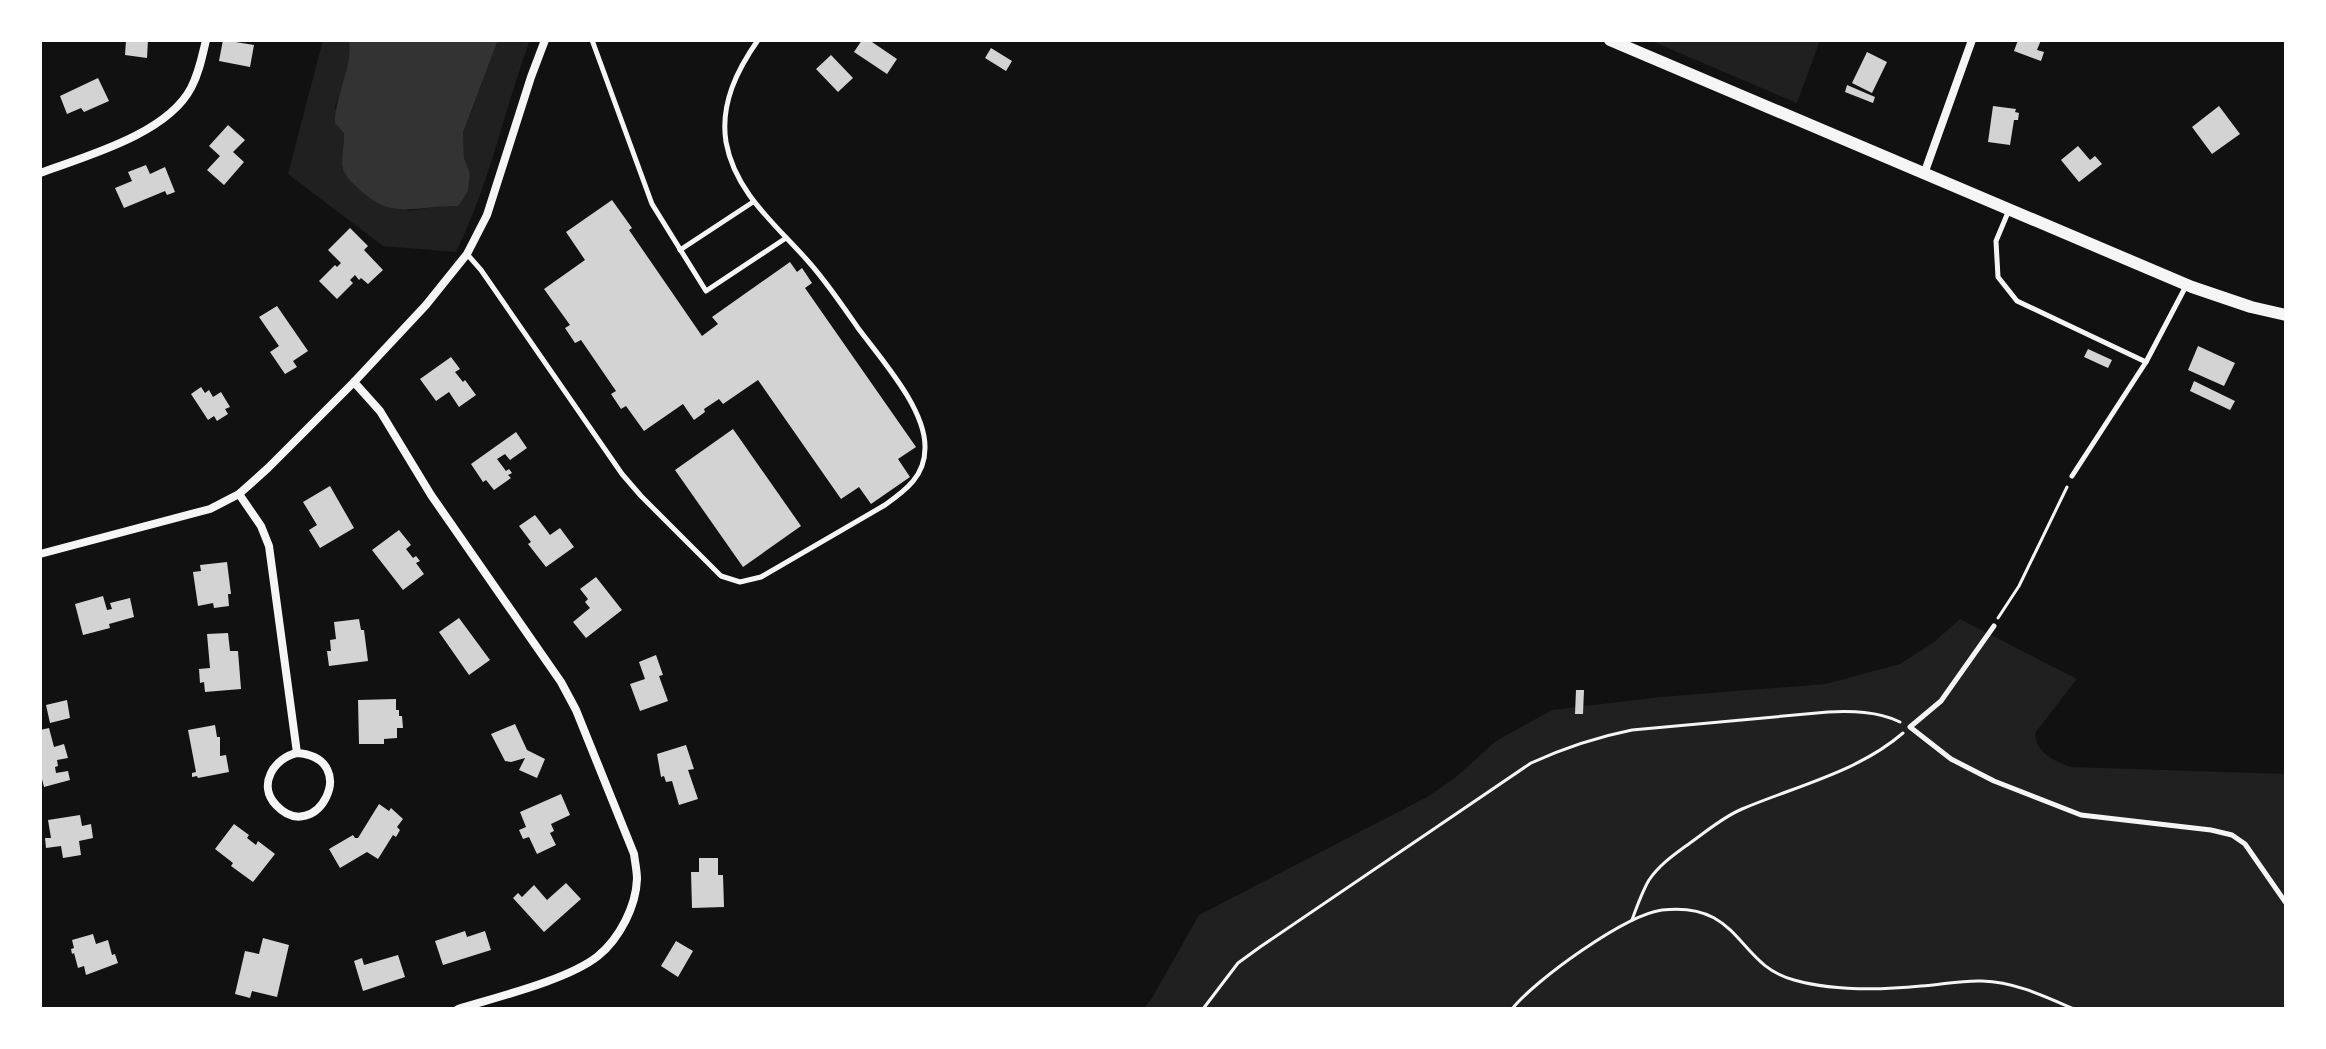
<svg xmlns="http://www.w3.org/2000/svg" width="2326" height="1049" viewBox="0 0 2326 1049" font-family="'Open Sans',sans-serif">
  <rect width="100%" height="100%" fill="#111"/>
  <g fill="#202020">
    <path d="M323,40H349L351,51L344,81L335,107L344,133L342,168L408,211L440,206H458L470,173L464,158L463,134L498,40H530C504,110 489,186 456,252L383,246L288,174Z"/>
    <path d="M1649,40H1820L1797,103Z"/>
    <path d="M1960,619L2077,679L2035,733C2036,753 2053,760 2070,767L2286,774V1009H1143L1152,998L1199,915L1429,796L1456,777L1496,741L1552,710L1661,697L1826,684L1900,664L1934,642Z"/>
  </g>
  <path fill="#333" d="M349,40H498L463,133L464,158L470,173L468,191L458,206C413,205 392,223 355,185C349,180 343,172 342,165C342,155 344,144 344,133L335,123C335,94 353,68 349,40Z"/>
  <g fill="#d3d3d3">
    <path d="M126,40H148L147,58L125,55Z"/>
    <path d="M223,40L254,45L250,67L219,61Z"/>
    <path d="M862,40H869L897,59L887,74L854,52Z"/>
    <path d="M2018,40H2041L2037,50L2044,52L2041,61L2014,51Z"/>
    <path d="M991,48L1012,61L1006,71L985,58Z"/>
    <path d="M1867,52L1887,62L1872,93L1852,83Z"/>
    <path d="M831,55L853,78L838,92L816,69Z"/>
    <path d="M98,78L109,101L84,112L81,108L67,114L60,96Z"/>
    <path d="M1847,85L1875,97L1873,103L1845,92Z"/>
    <path d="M1993,106L2016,109L2015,112L2019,113L2018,120H2014L2010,145L1988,142Z"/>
    <path d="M2219,106L2240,134L2212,154L2192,127Z"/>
    <path d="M228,125L245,140L233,152L244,162L224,185L207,170L220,156L209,146Z"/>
    <path d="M2078,146L2090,160L2095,156L2102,164L2079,182L2061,160Z"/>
    <path d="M146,165L150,174L165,167L175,192L167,195L165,191L124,208L115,188L132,181L128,172Z"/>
    <path d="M612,200L632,228L629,230L702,336L718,324L712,317L790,262L797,272L802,268L812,283L805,288L916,447L898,459L910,477L871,504L859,487L841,499L758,380L723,404L719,399L704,409L705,412L694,420L683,404L644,431L626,406L621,409L611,394L616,391L581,340L575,343L565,328L570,325L544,289L585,260L566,232Z"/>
    <path d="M350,228L368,246L364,250L383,270L368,284L361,278L359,280L355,275L350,280L353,283L337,299L319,281L335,265L337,267L341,263L328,250Z"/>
    <path d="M277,306L308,351L293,361L297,367L285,374L270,352L279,346L259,317Z"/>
    <path d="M2198,346L2235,363L2224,386L2188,370Z"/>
    <path d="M2088,349L2112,360L2108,368L2084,357Z"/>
    <path d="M451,357L460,369L455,372L463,382L465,380L476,395L459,407L449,392L436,401L420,379Z"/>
    <path d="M2194,381L2235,401L2230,410L2190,391Z"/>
    <path d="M201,387L205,393L209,390L213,397L221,392L230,407L225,409L228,414L217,421L214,416L208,420L191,394Z"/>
    <path d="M733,429L801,526L743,567L675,470Z"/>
    <path d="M516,432L527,448L510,460L505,454L497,459L506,471L509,469L512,473L508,475L511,478L494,490L486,480L483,482L471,464Z"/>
    <path d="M330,486L354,528L320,548L309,530L317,525L303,502Z"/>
    <path d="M535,515L550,535L560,528L574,547L546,567L528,544L531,542L519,526Z"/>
    <path d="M399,530L411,545L406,549L413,558L416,556L420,561L416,563L424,574L403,590L372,550Z"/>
    <path d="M227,562L231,594H228L229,606L214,608L213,603L198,606L193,572L201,571L200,565Z"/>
    <path d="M596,577L622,610L586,638L573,622L590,608L585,602L588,599L580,589Z"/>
    <path d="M103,596L107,610L112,609L110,603L130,598L134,617L109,624L110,628L83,635L75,604Z"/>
    <path d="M459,618L490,660L469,675L439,632Z"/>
    <path d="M359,619L361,630H364L368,661L329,666L327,651H331L330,640L336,639L334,622Z"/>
    <path d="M228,633L230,651H238L241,689L205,692L204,682L200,683L199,669L210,668L207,634Z"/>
    <path d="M656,655L663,675L659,676L668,701L640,711L630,684L645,679L639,662Z"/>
    <path d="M1576,690H1584L1583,714H1575Z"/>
    <path d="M396,699V710H399V716H402L403,728H397V738L384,739V744H359L358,700Z"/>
    <path d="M67,700L70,718L50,723L46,705Z"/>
    <path d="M515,724L527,750L545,759L537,778L519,770L525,758L511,762L505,761L491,734Z"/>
    <path d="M215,725L217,737H220V756L226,755L229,772L198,778L197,776L192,777V773L196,772L188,730Z"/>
    <path d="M49,728L54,747L64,744L68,758L57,760L58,766L55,767L56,773L68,771L70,780L44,787L40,771V730Z"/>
    <path d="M686,745L694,769L688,770L698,799L679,805L672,781L666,782L664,776L661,777L657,754Z"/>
    <path d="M561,794L570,815L551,824L554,831L550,833L556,845L537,854L529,837L523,839L519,830L526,827L520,812Z"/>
    <path d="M379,804L389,811L391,808L403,819L397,827L400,830L396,837L393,835L378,859L367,852L340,868L329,849L353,835L355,838H358Z"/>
    <path d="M80,815L82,826L91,824L93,838L79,841L81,855L63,858L61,846L46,848L45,838H51L48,820Z"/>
    <path d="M234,824L249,835L247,838L256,845L258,841L275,854L253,882L231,866L233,863L215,849Z"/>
    <path d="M699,858H718V875H723L724,907L692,908L691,872H699Z"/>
    <path d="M566,883L581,899L544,932L513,898L518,893L522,897L534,885L547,900Z"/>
    <path d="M465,931L467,937L485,931L491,950L443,965L435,941Z"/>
    <path d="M93,934L96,944L108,940L112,955L115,954L118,963L86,975L84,966L78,968L74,953L72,954L71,949L74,948L72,940Z"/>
    <path d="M263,938L289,945L277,997L252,991L250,998L235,994L245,951L259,954Z"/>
    <path d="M676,941L693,951L678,977L661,966Z"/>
    <path d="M398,955L405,977L363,991L354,961L362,958L364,965Z"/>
  </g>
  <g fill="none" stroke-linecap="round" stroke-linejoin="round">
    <g stroke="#f5f5f5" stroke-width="3">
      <path d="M1998,618L2019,586L2067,487"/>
      <path d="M1632,920C1637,906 1642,892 1649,880C1660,864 1675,854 1690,843C1707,831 1723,817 1742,809C1796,786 1858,772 1903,733"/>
      <path d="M1203,1009L1238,963L1260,947L1531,763C1564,748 1597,737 1632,730L1828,712C1851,711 1878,711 1900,722"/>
      <path d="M1512,1009C1535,980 1625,915 1662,910C1742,901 1736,965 1794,980C1833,991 1881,990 1921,986C1941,985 1961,980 1982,981C2015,982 2044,996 2074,1009"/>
    </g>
    <g stroke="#f5f5f5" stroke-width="5">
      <path d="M592,40L652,204L706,291L786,238"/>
      <path d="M2009,210L1996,241L1998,277L2017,301L2146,362L2186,286"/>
      <path d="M680,250L753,202"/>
      <path d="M467,254L481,270L622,474L641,496L721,576L740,582L761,577L885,505C906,490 925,476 925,448C926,409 881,359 858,328C842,305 826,281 807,260C775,224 735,192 726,142C720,104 737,70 758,40"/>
      <path d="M2072,476L2146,362"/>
      <path d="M1994,626L1941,701L1910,727L1951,759L1994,781L2081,815L2211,830L2232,835L2245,844L2286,903"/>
    </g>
    <g stroke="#f5f5f5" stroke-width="8">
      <path d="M40,173C86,156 167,134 191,88C199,73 202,57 206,40"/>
      <path d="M1924,174L1972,40"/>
      <path d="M354,382L380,411L431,495L561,682L576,710L634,854C635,862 637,871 637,879C636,906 620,938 598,956C568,980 497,997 458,1009"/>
      <path d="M239,494L261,526L269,546L297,753C274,758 257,785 276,805C316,848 363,758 297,753"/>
      <path d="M40,554L210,509L239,494L268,468L354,382L426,305L467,254L487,215L531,77L545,40"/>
    </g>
    <path stroke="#f5f5f5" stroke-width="12" d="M1610,40L2192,287L2251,307L2286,315"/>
  </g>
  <rect width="2326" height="1049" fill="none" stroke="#ffffff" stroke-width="84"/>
</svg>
